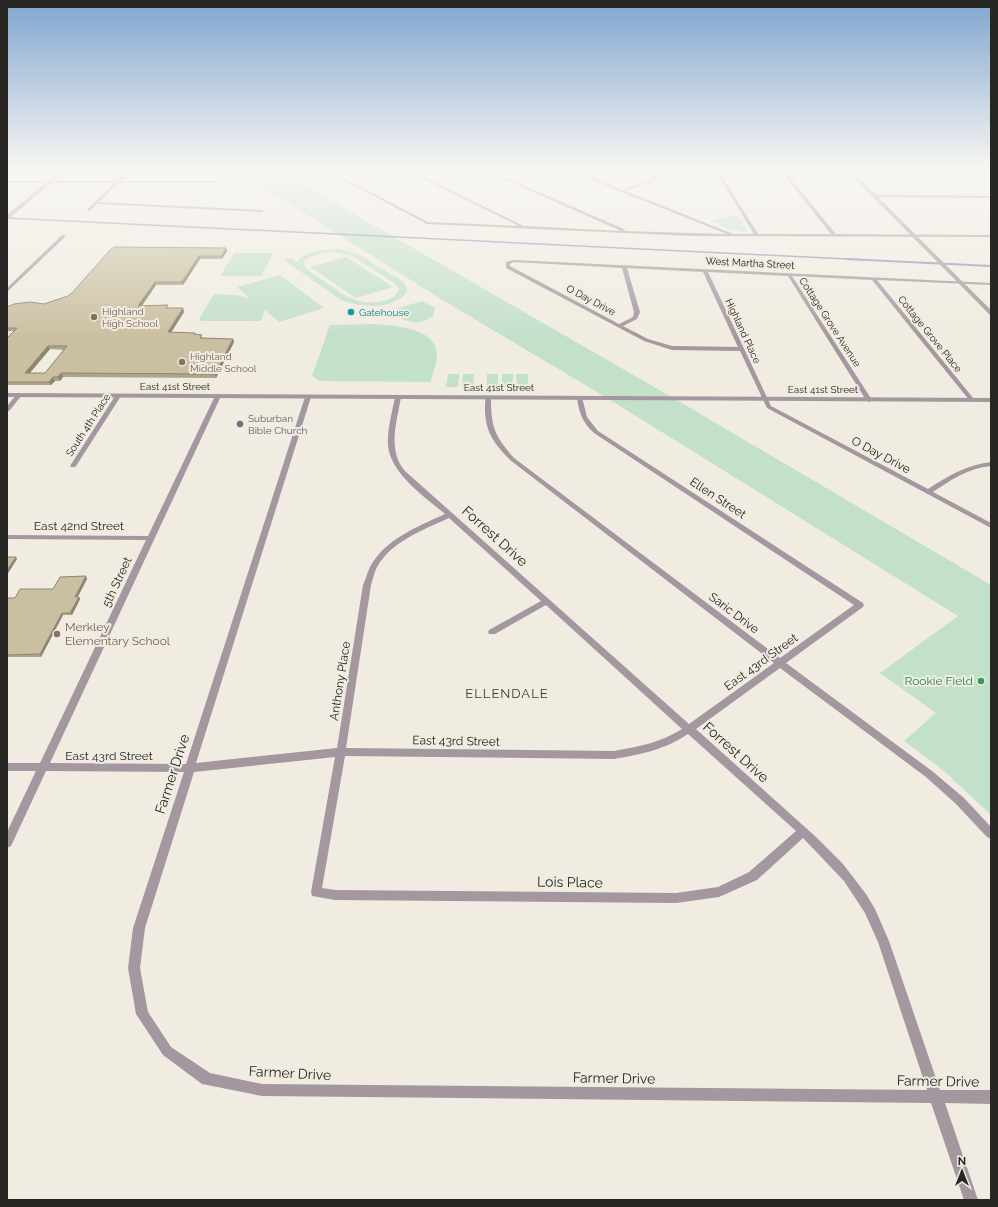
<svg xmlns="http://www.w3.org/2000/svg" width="998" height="1207" viewBox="0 0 998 1207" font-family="Raleway,sans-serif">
  <rect width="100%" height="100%" fill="#f0ece1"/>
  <g fill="#c3e0cb" fill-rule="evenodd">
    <path d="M234,169H276L675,399L991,585V815L943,770L904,741L936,713L880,673L958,616L607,398L436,296Z"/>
    <path d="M729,216H738L748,233L733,230L710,221Z"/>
    <path d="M337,249L358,254L402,281L406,285L407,292C393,310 360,308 341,300L284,260L291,258L297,262C306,250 324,250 337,249ZM332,252L351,255L394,283L399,288C398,295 392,298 386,300C359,308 345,296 324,281C317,277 310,272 304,266L305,260C313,254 323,253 332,252Z"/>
    <path d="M234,253H273L261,276H220Z"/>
    <path d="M346,257L393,287L356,298L310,267Z"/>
    <path d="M280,275L324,308L279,322L265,310L261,321H202L199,319L214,294L236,295L249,298L237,287Z"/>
    <path d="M422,301L435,308L433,316C413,329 405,319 386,312Z"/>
    <path d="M374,324C394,325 437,328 437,355C437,364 432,373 431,382L320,381L312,376L330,325Z"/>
    <path d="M448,374H459L458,387H446Z"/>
    <path d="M463,374H474L473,387H462Z"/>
    <rect x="487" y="374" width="11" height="13"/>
    <rect x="502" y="374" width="11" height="13"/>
    <path d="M516,374H528V387H517Z"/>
  </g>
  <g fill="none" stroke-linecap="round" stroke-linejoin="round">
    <path stroke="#8491ad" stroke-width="1.5" d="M7,218L867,260"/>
    <path stroke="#8491ad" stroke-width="2" d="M846,259L991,266"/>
    <g fill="#a5979f" fill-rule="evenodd">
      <path d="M129,169H133L121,181H216L218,182L216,183H119L99,202L262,210L264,211L262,212L97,204L88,212L87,210L114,183H7V181H117Z"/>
      <path d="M322,169H327L428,222L519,226L402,169H407L524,226L621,231L481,169H486L624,229L625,231L727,234L591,180L587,178L583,169H587L590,176L622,190L652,179V178L648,169H652L656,178L654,181L626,191L733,234H754L714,169H718L758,234H831L779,169H783L836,234L991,235V237L691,236L427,224Z"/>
      <path d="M873,195L991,196V198L874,197Z"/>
      <path d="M62,235L66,236L7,292V288Z"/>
      <path d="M514,260L991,283V285L877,280L974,399V401H970L872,280L792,276L872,400L869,402L866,400L788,276L708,272L771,406L928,489C948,476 966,465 991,462V466C968,468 951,480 933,492L991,523V528L767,408L740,351L672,350L644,341L506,268V262ZM514,262L622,268L634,312L633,317L619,324L510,266V264ZM627,268L703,272L738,347L672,346L648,339L623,326L637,319L640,312Z"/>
      <path d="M19,393L22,395L9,411L7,412V406L17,394Z"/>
      <path d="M118,394L121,396L76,466L75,467H71L70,466L115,396Z"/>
      <path d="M218,394L221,396L50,763L186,764L305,397L308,395L311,397L196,763L337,748L363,585C366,579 367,573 370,567C385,539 417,527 445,514C425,497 391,474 388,446C387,430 392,413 395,397L398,395L401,397C397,421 387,450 405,471L689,724L774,663L510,460C495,444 486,434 485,411C485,406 485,400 486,396H490L491,397C491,427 494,435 514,458L780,658L854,605L594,433C583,423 579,413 577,398L578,397H582L587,417L598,431L863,603L864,605L863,607L786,663L932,771L964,798L991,827V839L987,837L956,804L926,777L780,668L696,729L816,837L843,864L866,894L875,909L889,941L940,1090H991V1104L945,1103L978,1200H964L931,1103L262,1096L202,1084L163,1055L136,1014L128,968L133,928L184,772L46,771L11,846L7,848V832L36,771H7V763H40L146,540L7,539V535L148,536L215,396ZM449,518L541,601L489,630L488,632L489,634H495L546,605L682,729C659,743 641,746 614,751L346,748L371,585C373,579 374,573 377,567C392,541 423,530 449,518ZM688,734L796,831L749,872L718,887L676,893L335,890L322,888L345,756L614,759C642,754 664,750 688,734ZM335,757L311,892L312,896L335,900L676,903L719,897L757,880L803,838L844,881L865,913L878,942L927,1090L262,1084L210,1073L171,1047L148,1012L140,968L145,928L194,772Z"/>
    </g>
    <g fill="#a5979f" fill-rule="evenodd">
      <path d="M63,169H68L7,220V215Z"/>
      <path d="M845,169H850L991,310V316Z"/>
      <path d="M7,393L991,398V402L7,397Z"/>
    </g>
  </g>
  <g fill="#aea48a" fill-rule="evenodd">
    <path d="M226,248L227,251L222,259H200L183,285H156L142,306L169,308H183L184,312L171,332L195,333L196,335L203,338L233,339L234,342L216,378L63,377L60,381H55L51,385H7V338L14,331H7V307L44,304L68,296L72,293ZM50,349L65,350L45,373H30Z"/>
    <path d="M86,576L87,579L78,597H79L80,599L72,615H63L41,657H7V598H15L53,589Z"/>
  </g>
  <g fill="#8d8670">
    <path d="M226,248L227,251L222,259V256Z"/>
    <path d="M199,256L200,259L183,285L182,282Z"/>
    <path d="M155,282L156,285L139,309L138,306Z"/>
    <path d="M183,308L184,312L169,336L168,332Z"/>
    <path d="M233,339L234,342L216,378L215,374Z"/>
    <path d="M48,346L50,349L27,376L25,373Z"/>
    <path d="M61,373L63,377L60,381L58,377Z"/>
    <path d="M53,377L55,381L51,385L49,382Z"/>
    <path d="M16,557L17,559L7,575V570Z"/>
    <path d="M86,576L87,579L76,599L75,597Z"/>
    <path d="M79,597L80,599L72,615L70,613Z"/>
    <path d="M62,613L63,615L41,657L40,654Z"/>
  </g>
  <g fill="#cabfa0" stroke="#8d8670" fill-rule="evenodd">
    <path d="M114,247L226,248L222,256H199L182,282H155L138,306L168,305L166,308H183L168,332L195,333L194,334L202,335L200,338L233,339L215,374L61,373L58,377H53L49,382H7V338L17,328H7V307L14,304L30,302L44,304L68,296L72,293L110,250ZM48,346H67L45,373H25Z"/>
    <path d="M7,557H16L7,570Z"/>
    <path d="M86,576L75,597H79L70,613H62L40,654L7,655V598H15L20,589H53L60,577Z"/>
  </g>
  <linearGradient id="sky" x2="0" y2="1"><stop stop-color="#80a6d0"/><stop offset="0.5" stop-color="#f8f6f2"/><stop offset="1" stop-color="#f8f6f2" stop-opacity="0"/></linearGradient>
  <rect width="998" height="338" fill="url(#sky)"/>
  <circle fill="#0f9aa8" stroke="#f0ece1" stroke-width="1.5" cx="351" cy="312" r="4"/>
  <g fill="#8d6e63" stroke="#f0ece1" stroke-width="1.5">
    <circle cx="94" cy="317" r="4"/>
    <circle cx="182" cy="362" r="4"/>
    <circle cx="57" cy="634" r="4"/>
  </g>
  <circle fill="#6b7280" stroke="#f0ece1" stroke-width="1.5" cx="240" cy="424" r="4"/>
  <circle fill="#2e9e5b" stroke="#f0ece1" stroke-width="1.5" cx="981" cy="681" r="4"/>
  <g text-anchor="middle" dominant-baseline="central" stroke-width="4" stroke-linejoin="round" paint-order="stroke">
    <g font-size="10" fill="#272622" stroke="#f0ece1">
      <text transform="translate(750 263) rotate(3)">West Martha Street</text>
      <text transform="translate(591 300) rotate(28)">O Day Drive</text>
      <text transform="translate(830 322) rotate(57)">Cottage Grove Avenue</text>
      <text transform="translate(743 331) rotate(65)">Highland Place</text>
      <text transform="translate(930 334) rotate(51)">Cottage Grove Place</text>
      <text x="175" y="386">East 41st Street</text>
      <text x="499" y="387">East 41st Street</text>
      <text x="823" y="389">East 41st Street</text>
      <text transform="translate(88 425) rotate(-57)">South 4th Place</text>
    </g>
    <g font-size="10" fill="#785e54" stroke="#f0ece1" text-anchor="start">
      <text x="102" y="311">Highland<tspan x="102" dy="12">High School</tspan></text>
      <text x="190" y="356">Highland<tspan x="190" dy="12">Middle School</tspan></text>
    </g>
    <g font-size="10" fill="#0d838f" stroke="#f0ece1" text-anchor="start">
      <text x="359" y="312">Gatehouse</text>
    </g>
    <g font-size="10" fill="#5b616d" stroke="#f0ece1" text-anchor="start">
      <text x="248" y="418">Suburban<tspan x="248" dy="12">Bible Church</tspan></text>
    </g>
    <g font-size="12" fill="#272622" stroke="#f0ece1">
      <text transform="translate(881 455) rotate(28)">O Day Drive</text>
      <text transform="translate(718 498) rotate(33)">Ellen Street</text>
      <text x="79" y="526">East 42nd Street</text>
      <text transform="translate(117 582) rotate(-65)">5th Street</text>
      <text transform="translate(734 613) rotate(37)">Saric Drive</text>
      <text transform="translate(761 662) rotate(-36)">East 43rd Street</text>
      <text transform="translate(340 681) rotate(-81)">Anthony Place</text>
      <text transform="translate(456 741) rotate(1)">East 43rd Street</text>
      <text x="109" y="756">East 43rd Street</text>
    </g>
    <g font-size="12" fill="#785e54" stroke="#f0ece1" text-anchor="start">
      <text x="65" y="627">Merkley<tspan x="65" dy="14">Elementary School</tspan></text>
    </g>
    <g font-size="12" fill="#27864d" stroke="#f0ece1" text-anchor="end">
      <text x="973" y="681">Rookie Field</text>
    </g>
    <g font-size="13" letter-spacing="1" fill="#3c3930" stroke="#f0ece1">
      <text x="507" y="693">ELLENDALE</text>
    </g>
    <g font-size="14" fill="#272622" stroke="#f0ece1">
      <text transform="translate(495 536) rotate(42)">Forrest Drive</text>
      <text transform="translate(736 752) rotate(42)">Forrest Drive</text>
      <text transform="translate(172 774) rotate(-72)">Farmer Drive</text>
      <text transform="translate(570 882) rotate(1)">Lois Place</text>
      <text transform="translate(290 1073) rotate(3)">Farmer Drive</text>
      <text transform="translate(614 1078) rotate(1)">Farmer Drive</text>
      <text transform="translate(938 1081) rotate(1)">Farmer Drive</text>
    </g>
  </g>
  <rect width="998" height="1207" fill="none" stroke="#272622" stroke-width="16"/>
  <g transform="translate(962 1171)" stroke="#f0ece1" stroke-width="3" paint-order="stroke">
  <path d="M0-3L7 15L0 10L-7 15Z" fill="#272622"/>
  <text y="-6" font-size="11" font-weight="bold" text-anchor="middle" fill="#272622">N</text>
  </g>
</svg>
